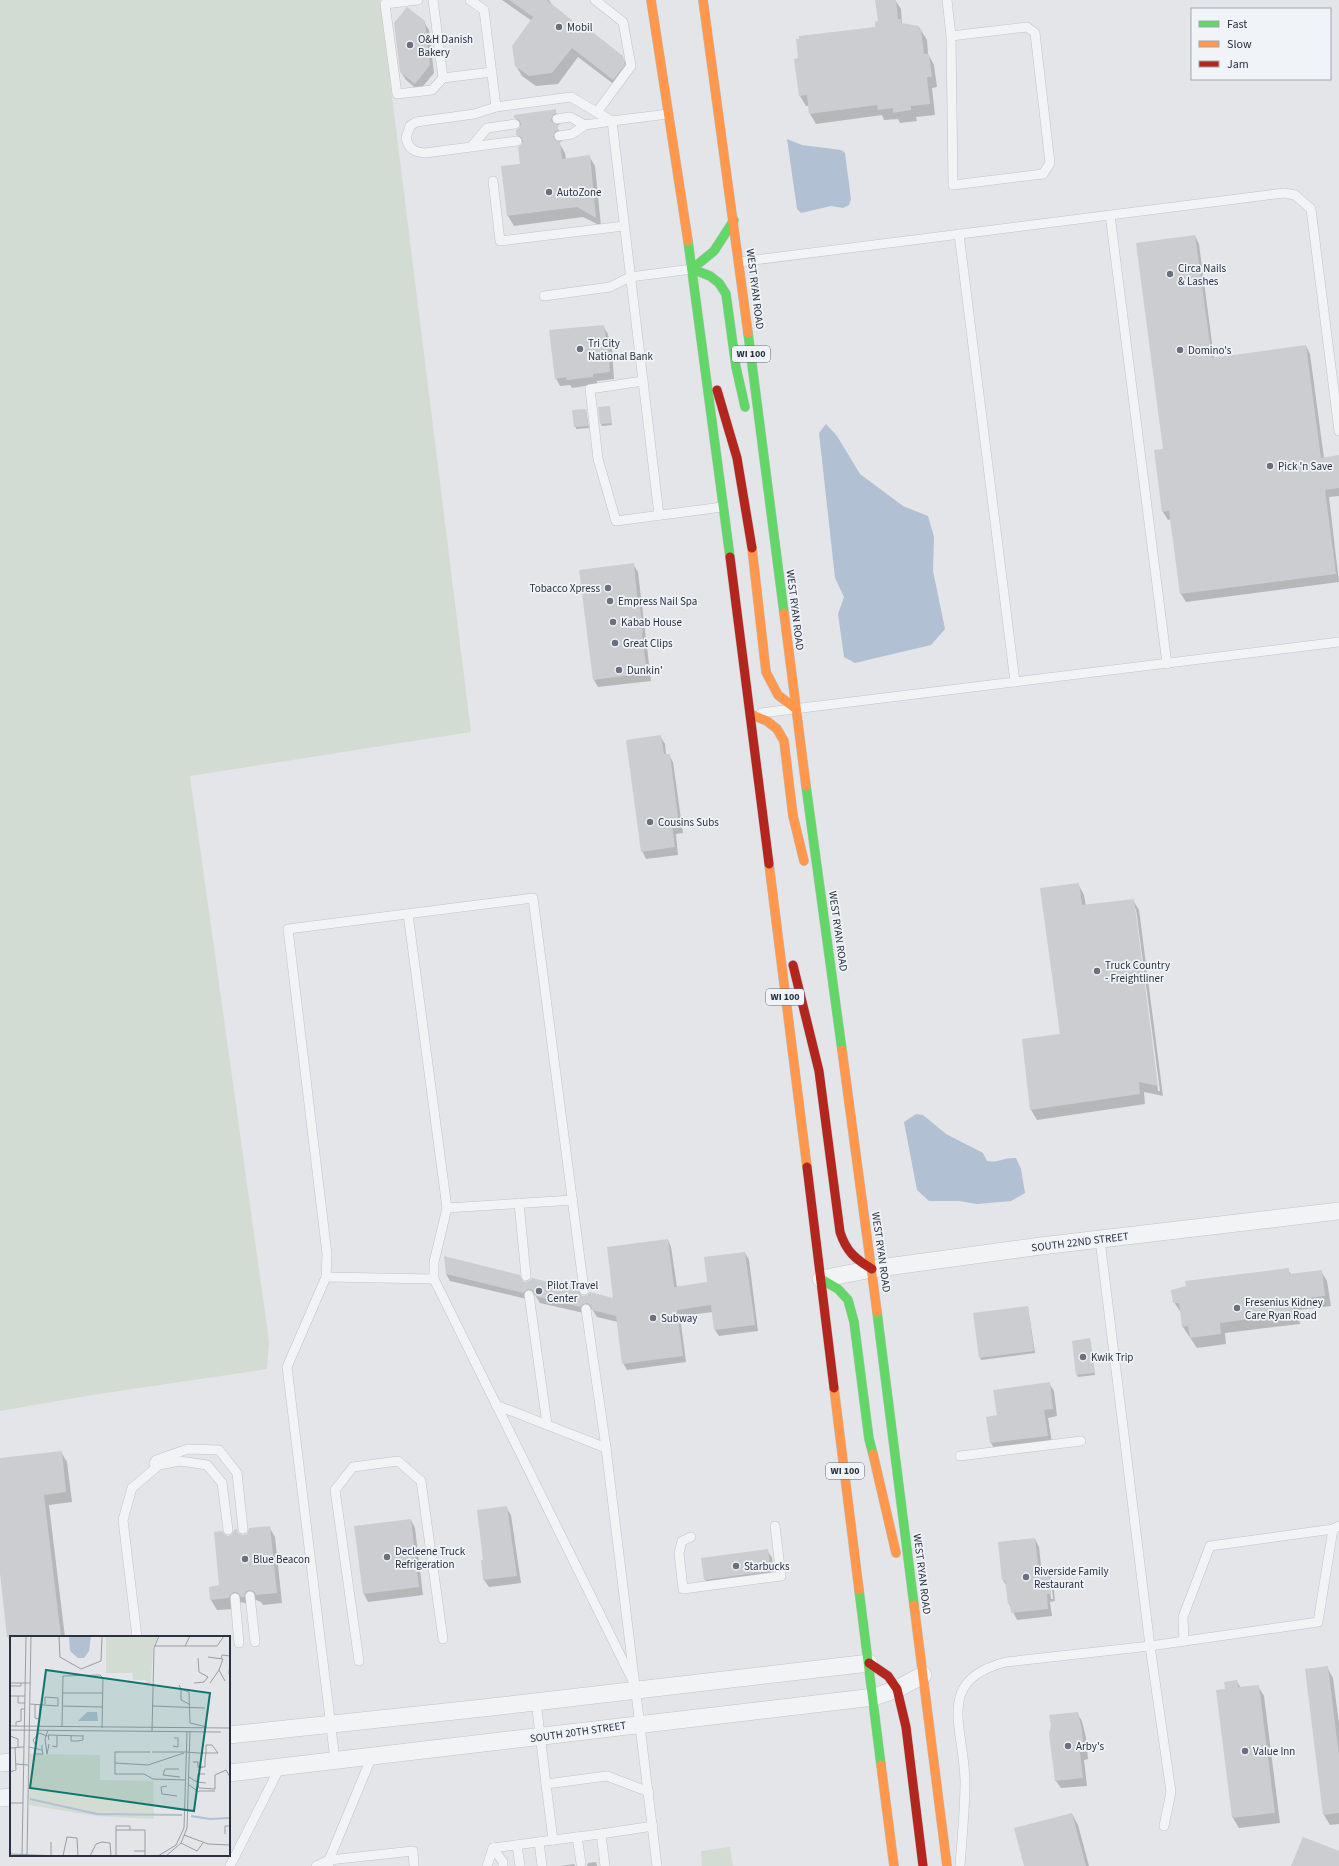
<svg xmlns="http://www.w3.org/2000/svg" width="1339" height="1866" viewBox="0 0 1339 1866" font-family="'Source Sans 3',sans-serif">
  <rect width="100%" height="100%" fill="#e3e5e8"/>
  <g fill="#d3dcd3">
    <path d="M0,0H380L471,732L190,776L269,1341L267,1369L92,1395L0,1411Z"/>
    <path d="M730,1847L733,1866H702L701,1851Z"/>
  </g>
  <g fill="#b1c1d3">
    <path d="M787,139L802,145L841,150L845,153L851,199L849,205L843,208L831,206L801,213L797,209Z"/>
    <path d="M826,424L837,436L860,474L903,506L928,516L934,537L933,571L945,629L931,645L855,663L844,657L838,614L844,597L835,578L819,433Z"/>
    <path d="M916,1114L923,1115L946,1134L983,1153L987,1161C998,1163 1005,1157 1016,1158L1021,1169L1025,1193L1011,1201L977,1204L959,1201H929L917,1190L904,1122Z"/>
  </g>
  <g fill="#0003" fill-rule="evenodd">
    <path d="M502,0H549L553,6L584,31L622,57L629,68L630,75L620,89L578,57L558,84L536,86L522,76L516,66L532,21Z"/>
    <path d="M885,0H895L901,9L902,24L919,27L927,40L928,54L934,65L937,87L932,88L935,115L916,117L917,121L900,123L898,119L884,120L882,115L816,124L810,114L809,106H806L800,96L876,28Z"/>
    <path d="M424,22L429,30L434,73L419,91L406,80L401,72Z"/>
    <path d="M555,111L561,120V123L557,126L563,140L559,143L565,153L566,159L589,156L595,166L601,226L583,217L514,226L508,216L502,167L521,165L523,144L517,135L521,127L515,118Z"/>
    <path d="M1195,236L1199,244L1214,358L1306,346L1310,354L1324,458L1339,456V496L1329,497L1339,582L1186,602L1181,594L1171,519L1168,520L1163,512L1155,451L1164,450Z"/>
    <path d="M603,326L608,334L609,343L612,349L614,379L597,381V384L572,388L570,385L560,386L556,378Z"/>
    <path d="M609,407L612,425L602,426L601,424Z"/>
    <path d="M586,410L589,428L576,429L573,411Z"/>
    <path d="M633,564L638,572L651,681L598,687L594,680Z"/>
    <path d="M660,736L665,744L666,755H669L673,762L683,833L676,834L678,855L646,859L642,851Z"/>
    <path d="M1078,884L1084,895L1086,906L1133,900L1139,910L1163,1096L1144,1092L1145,1104L1037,1120L1031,1110L1061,1034ZM1134,909H1136L1160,1091H1158Z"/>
    <path d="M668,1240L671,1247L677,1287L709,1283L745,1253L749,1260L758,1331L719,1336L715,1330L713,1312L680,1316L686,1362L627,1370L623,1363L618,1322L597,1317L592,1309L586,1310L584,1313L540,1303L535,1295L529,1296L527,1299L450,1281L446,1274L519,1275L524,1283L582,1297L614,1299Z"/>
    <path d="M1288,1269L1291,1275L1321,1271L1327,1281L1331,1306L1298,1310L1300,1324L1225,1333L1226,1344L1197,1348L1183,1327L1181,1313L1174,1302Z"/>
    <path d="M1028,1307L1035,1353L981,1360L980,1357Z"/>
    <path d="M1090,1339L1095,1375L1078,1377L1077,1375Z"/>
    <path d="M1049,1383L1054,1391L1057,1416L1048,1418L1052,1443L995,1450L991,1443L998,1416Z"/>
    <path d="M61,1452L67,1462L72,1502L49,1505L65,1637H11V1659L0,1565V1459Z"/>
    <path d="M506,1507L511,1515L521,1583L489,1587L484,1580V1561Z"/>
    <path d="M411,1520L415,1528L423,1595L368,1602L364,1594Z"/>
    <path d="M269,1527L275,1537L282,1603L263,1605L261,1602L256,1600L252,1602L248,1607L245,1603L240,1602L235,1606V1609L217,1610L211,1600L210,1587L221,1586L223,1535L228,1537L238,1534L243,1536Z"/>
    <path d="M1035,1539L1039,1547L1042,1574H1049L1053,1581L1055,1601L1050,1602L1052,1616L1017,1620L1009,1604L1007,1587L1003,1580ZM1049,1580H1051L1053,1599H1051Z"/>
    <path d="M767,1550L772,1558L775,1579L710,1587L705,1580Z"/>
    <path d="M1327,1667L1333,1678L1339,1723V1824L1330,1825L1324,1815Z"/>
    <path d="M1237,1682L1241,1688L1258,1686L1264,1696L1280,1823L1239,1828L1233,1818L1226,1690Z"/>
    <path d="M1077,1713L1082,1721L1086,1738L1088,1759L1084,1760L1087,1786L1061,1788L1056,1781Z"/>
    <path d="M1072,1814L1078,1825L1089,1866H1025Z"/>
    <path d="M596,1862L597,1866H587L588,1863Z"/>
    <path d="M574,1864L575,1866H561Z"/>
  </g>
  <g fill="#cbcdd0">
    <path d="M509,0H547L584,30L586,27L623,56L625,65L613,80L572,48L552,73L529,76L515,66L512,46L533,17Z"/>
    <path d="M875,0H896L898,19H901V23L919,26V29H921L924,54H929L932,77H927L930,104L911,106V110L893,113V108L878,110L877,105L809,114L807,95L799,96L794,59L798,58L796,39H799V36L875,27V22L878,21Z"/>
    <path d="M407,7L425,21L430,65L415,84L400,72L394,23Z"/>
    <path d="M556,109V113L553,115L551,120L553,123L558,125V130L555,132L553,137L555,140L560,142L562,159L590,155L596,218L577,207L507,216L501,166L520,164L518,147L521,145L523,141L521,137L516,135V130L519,128L521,124L519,120L514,118V115Z"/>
    <path d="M1195,235L1212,358L1306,345L1321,458L1339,455V488L1325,490L1336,574L1180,594L1169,511L1162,512L1154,450L1163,449L1136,243Z"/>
    <path d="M604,325L606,340H608L610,372L593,374V377L567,380L566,377L555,379L549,330Z"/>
    <path d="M610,406L612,423L600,424L598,407Z"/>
    <path d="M586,409L588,426L574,427L572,410Z"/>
    <path d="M634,563L638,605H640L643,633H642L647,673L593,680L579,570Z"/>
    <path d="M661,735L664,754H670L679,825L672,826L675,847L641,852L626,740Z"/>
    <path d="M1079,883L1082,905L1134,899L1158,1086L1139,1082L1140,1094L1030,1110L1022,1039L1060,1034L1040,888Z"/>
    <path d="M668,1239L674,1287L707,1282L704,1257L745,1252L755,1325L714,1330L711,1305L677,1310L683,1356L622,1364L616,1316L592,1310L591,1306L588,1303L583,1304L580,1307L535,1296L534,1292L531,1289L526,1290L523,1293L446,1274L444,1256L520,1275L521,1279L524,1282L529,1281L532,1278L578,1289L582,1296L587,1295L590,1292L613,1298L607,1247Z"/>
    <path d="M1289,1268V1274L1322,1270L1325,1296L1292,1300L1294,1313L1220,1323L1221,1334L1190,1338L1188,1326L1182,1327L1179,1303H1173L1171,1290L1186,1286L1185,1281Z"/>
    <path d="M1028,1306L1034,1351L979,1358L973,1313Z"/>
    <path d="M1090,1338L1095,1373L1076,1375L1072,1341Z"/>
    <path d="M1050,1382L1053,1409L1044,1410L1048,1436L990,1443L986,1417L997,1415L993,1390Z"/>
    <path d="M62,1451L66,1492L44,1495L61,1637H7L0,1573V1458Z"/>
    <path d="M507,1506L517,1576L483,1580L481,1560H483L477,1510Z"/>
    <path d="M411,1519L419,1587L363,1594L354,1526Z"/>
    <path d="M270,1526L277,1593L256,1595L255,1592L250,1590L246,1591L244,1597H241L238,1593L234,1592L230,1595L229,1598L210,1600L209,1587L219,1585L214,1532L222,1531L224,1534L228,1536L232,1534L234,1530L237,1529L238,1533L243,1535L247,1534L249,1528Z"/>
    <path d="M1035,1538L1039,1574L1049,1572L1051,1594H1047L1048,1609L1011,1613L1010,1604H1008L1005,1580H1002L998,1542Z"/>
    <path d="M768,1549L771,1571L704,1580L701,1558Z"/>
    <path d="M1328,1666L1339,1756V1813L1323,1815L1305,1669Z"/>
    <path d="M1237,1680L1238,1687L1259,1685L1275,1813L1232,1818L1216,1690L1225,1689L1224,1682Z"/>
    <path d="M1078,1712L1082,1730L1084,1752H1080L1083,1778L1055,1781L1049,1734L1051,1725L1049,1715Z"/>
    <path d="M1072,1813L1086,1866H1024L1014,1828Z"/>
    <path d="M1303,1837L1339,1851V1866H1291Z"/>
  </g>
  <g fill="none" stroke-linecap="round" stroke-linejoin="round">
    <defs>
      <g id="lane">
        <path d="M418,0L385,4L397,94L432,90L443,78"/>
        <path d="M433,0L443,78L492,72"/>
        <path d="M470,0L484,10L496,107"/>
        <path d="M595,0L623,22L631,66L597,112"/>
        <path d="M947,0L951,36L953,185L1043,174L1050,163L1035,33L1027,27L951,36"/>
        <path d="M557,119L570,117L585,125"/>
        <path d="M559,136L572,134L585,125L612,121L659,515"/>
        <path d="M517,141L425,153C414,152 409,149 406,138L410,126L416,122L474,114L496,107L571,97L612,121L668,114"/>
        <path d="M472,146L487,128L515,124"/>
        <path d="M493,181L500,241L624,226"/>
        <path d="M1110,215L1167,664"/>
        <path d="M959,234L1015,682"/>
        <path d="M739,262L1284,193L1295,195L1311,209L1339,431"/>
        <path d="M544,296L610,287L630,277L692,269"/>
        <path d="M643,381L590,389L598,459L616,521L722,507"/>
        <path d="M761,713L1339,642"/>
        <path d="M408,914L447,1208L434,1262V1279L637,1689"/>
        <path d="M519,1203L526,1276"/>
        <path d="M447,1208L573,1200"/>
        <path d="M1100,1240L1150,1646L1171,1792L1164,1826"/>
        <path d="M326,1277L434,1279"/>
        <path d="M529,1295L547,1424"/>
        <path d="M586,1309L606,1448L657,1866"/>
        <path d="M496,1405L606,1448"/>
        <path d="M960,1456L1081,1441"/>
        <path d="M154,1463L156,1460L188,1449L219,1450L237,1473L243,1529"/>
        <path d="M691,1537L682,1541L679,1553L683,1589L781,1576L775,1526"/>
        <path d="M250,1596L255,1642"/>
        <path d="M235,1598L239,1643"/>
        <path d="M137,1637L123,1520L132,1488L159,1465L180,1461L207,1465L222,1483L228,1530"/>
        <path d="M1184,1641L1183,1617L1210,1546L1333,1529"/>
        <path d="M359,1661L335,1490L353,1467L398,1461L421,1481L443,1639"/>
        <path d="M536,1701L546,1784L607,1776L649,1792"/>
        <path d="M335,1760L287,1367L326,1277L327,1254L288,929L533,898L584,1290"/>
        <path d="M577,1837L581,1863"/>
        <path d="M553,1840L601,1834"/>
        <path d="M539,1842L542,1866"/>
        <path d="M517,1845L520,1866"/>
        <path d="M493,1848L553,1840L546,1784"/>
        <path d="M493,1848L503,1862V1866"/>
        <path d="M329,1865V1860L413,1851L414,1866"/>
        <path d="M230,1866L280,1767"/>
        <path d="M316,1866L329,1860L372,1756"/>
        <path d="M487,1866L493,1848"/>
        <path d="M605,1866L601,1834L653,1826"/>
        <path d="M960,1866C962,1838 965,1809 965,1781C964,1727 934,1680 1006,1662L1150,1646L1318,1622L1333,1529L1339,1526"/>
      </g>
      <g id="street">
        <path d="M821,1279L872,1269L1041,1246L1339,1211"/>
        <path d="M229,1735L483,1708L869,1663"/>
        <path d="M0,1763L11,1762"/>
        <path d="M229,1773L874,1697L897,1689L923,1675"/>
        <path d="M0,1798L11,1797"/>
      </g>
      <g id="fast">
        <path d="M688,241L730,557"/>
        <path d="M692,269L710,276L719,283L726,294L736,367L745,407"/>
        <path d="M692,269L714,251L734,220"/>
        <path d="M748,333L784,613"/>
        <path d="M806,786L842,1050"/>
        <path d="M821,1279L838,1289L848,1300L854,1322L869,1439L873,1454"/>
        <path d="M877,1312L914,1605"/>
        <path d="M859,1590L881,1765"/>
      </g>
      <g id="slow">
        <path d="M651,0L688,241"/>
        <path d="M703,0L748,333"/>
        <path d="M752,548L766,672L778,695L796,709"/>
        <path d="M784,613L806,786"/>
        <path d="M750,714L767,721L777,729L784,741L793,816L804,861"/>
        <path d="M769,864L807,1167"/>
        <path d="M842,1050L877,1312"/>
        <path d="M834,1388L859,1590"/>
        <path d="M873,1454L896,1553"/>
        <path d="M914,1605L947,1866"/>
        <path d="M881,1765L894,1866"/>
      </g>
      <g id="jam">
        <path d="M717,390L737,458L752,548"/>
        <path d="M730,557L769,864"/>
        <path d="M793,965L819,1071L840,1232C846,1251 855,1259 872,1269"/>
        <path d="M807,1167L834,1388"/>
        <path d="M869,1663L888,1676L897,1689L906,1727L923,1866"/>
      </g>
    </defs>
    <use href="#lane" stroke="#c1c3c6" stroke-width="10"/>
    <use href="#street" stroke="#c1c3c6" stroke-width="18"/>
    <use href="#fast" stroke="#bfc2c6" stroke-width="10"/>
    <use href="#slow" stroke="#bfc2c6" stroke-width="10"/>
    <use href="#jam" stroke="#bfc2c6" stroke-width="10"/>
    <use href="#lane" stroke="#f2f3f5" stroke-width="9"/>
    <use href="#street" stroke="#f2f3f5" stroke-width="17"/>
    <use href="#fast" stroke="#63d668" stroke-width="9"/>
    <use href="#slow" stroke="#ff974d" stroke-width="9"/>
    <use href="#jam" stroke="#b3261e" stroke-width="9"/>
  </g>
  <g fill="#6a707c" stroke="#f0f3f7" stroke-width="1.5">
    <circle cx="559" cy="27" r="4"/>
    <circle cx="410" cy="45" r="4"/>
    <circle cx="549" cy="192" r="4"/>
    <circle cx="1170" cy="274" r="4"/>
    <circle cx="580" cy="349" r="4"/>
    <circle cx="1180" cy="350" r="4"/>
    <circle cx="1270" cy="466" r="4"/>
    <circle cx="608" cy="588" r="4"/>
    <circle cx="610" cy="601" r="4"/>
    <circle cx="613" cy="622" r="4"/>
    <circle cx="615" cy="643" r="4"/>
    <circle cx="619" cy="670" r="4"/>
    <circle cx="650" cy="822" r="4"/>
    <circle cx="1097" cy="971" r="4"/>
    <circle cx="539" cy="1291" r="4"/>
    <circle cx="1237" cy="1308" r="4"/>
    <circle cx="653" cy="1318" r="4"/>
    <circle cx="1083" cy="1357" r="4"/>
    <circle cx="387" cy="1557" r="4"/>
    <circle cx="245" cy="1559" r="4"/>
    <circle cx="736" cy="1566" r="4"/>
    <circle cx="1026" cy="1577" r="4"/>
    <circle cx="1068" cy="1746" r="4"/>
    <circle cx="1245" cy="1751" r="4"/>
  </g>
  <g text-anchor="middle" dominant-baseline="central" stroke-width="3.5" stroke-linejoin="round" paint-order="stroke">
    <g fill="#f0f3f7" stroke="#656b78" stroke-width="1">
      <rect x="732" y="346" width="38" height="16" rx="3"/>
      <rect x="766" y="989" width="38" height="16" rx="3"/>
      <rect x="826" y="1463" width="38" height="16" rx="3"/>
    </g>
    <g font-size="10" font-weight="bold" fill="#293142">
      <text x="751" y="354">WI 100</text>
      <text x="785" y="997">WI 100</text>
      <text x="845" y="1471">WI 100</text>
    </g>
    <g font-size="11" fill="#293142" stroke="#f0f3f7" text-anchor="start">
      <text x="567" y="27">Mobil</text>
      <text x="418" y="39">O&amp;H Danish<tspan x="418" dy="13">Bakery</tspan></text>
      <text x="557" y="192">AutoZone</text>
      <text x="1178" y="268">Circa Nails<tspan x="1178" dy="13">&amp; Lashes</tspan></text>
      <text x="588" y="343">Tri City<tspan x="588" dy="13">National Bank</tspan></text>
      <text x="1188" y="350">Domino's</text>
      <text x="1278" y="466">Pick 'n Save</text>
      <text x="600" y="588" text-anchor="end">Tobacco Xpress</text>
      <text x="618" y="601">Empress Nail Spa</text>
      <text x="621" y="622">Kabab House</text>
      <text x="623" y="643">Great Clips</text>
      <text x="627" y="670">Dunkin'</text>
      <text x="658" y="822">Cousins Subs</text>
      <text x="1105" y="965">Truck Country<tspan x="1105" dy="13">- Freightliner</tspan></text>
      <text x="547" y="1285">Pilot Travel<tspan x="547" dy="13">Center</tspan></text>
      <text x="1245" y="1302">Fresenius Kidney<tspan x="1245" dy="13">Care Ryan Road</tspan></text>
      <text x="661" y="1318">Subway</text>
      <text x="1091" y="1357">Kwik Trip</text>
      <text x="395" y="1551">Decleene Truck<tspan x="395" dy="13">Refrigeration</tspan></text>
      <text x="253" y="1559">Blue Beacon</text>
      <text x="744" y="1566">Starbucks</text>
      <text x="1034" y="1571">Riverside Family<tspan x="1034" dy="13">Restaurant</tspan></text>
      <text x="1076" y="1746">Arby's</text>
      <text x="1253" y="1751">Value Inn</text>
    </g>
    <g font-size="11" fill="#293142" stroke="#f0f3f7">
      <text transform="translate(755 289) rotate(83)">WEST RYAN ROAD</text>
      <text transform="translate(795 610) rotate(83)">WEST RYAN ROAD</text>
      <text transform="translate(838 931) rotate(82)">WEST RYAN ROAD</text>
      <text transform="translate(1080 1242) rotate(-7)">SOUTH 22ND STREET</text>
      <text transform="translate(881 1252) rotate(82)">WEST RYAN ROAD</text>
      <text transform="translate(922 1574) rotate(83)">WEST RYAN ROAD</text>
      <text transform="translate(578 1732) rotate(-8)">SOUTH 20TH STREET</text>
    </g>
  </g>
  <g transform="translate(10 1636)">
    <rect width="220" height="220" fill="#e3e5e8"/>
    <path d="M96,0H148L143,12L141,47H136V44H123L122,37H96ZM20,118L90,119V144L143,145L144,183L86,180L19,169Z" fill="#d3dcd3"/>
    <path d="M59,0H81L79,15L74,22H68L60,15ZM77,76H87L88,85H68Z" fill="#b1c1d3"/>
    <path fill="none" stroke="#b1c1d3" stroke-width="2" d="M20,163L87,178L172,179M181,180L200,183L220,182"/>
    <path fill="none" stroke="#999da6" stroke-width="1" d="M49,0L50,21L71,33L91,25L92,0M180,0L175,10H207L214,0M144,10H175M198,21L213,23L209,34L200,47M211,23L212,19L220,20M209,34L215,45M219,38L220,24M0,47H20M184,47L194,46L198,41L189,36L188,22M169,49L171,53L179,56L180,87L197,91M1,50H11V47M171,53V64L179,68M52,57H92M0,60H15M8,60V67H15M20,68L48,70V62L35,61V68M25,68V82L29,83L30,68M52,70L92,71M142,70L195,72M0,90L220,92M6,90V86L11,85V73H15M52,90L53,40L90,39L93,42L92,92M0,94L211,96M38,94L35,103L37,118L39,108M142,95L144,12L149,0M0,100L8,103V111M61,100V105H67L73,104V99M39,104L38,99L73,100M26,110L23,104L29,97L37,100M42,110L47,111V100M163,110L168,111V102H164M19,111L32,114V109M0,112L14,111M25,113V118H33L32,114M140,116H105V138H134L143,143L176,144M142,116H176L188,117H208L202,109H196V117L195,124V131H193M183,126H188V131H193L190,132L188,131M105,127L138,129L174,117M6,128L18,129M169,133H155L153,139L170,141M0,136L6,134L5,112M195,138H188L187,146L196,147M179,141L187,146L189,152L205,153V139L216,134L220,141M179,149L189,156M157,150L151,151L152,158L167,160M189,155H205M0,167H13M120,194V190H106V194H135V215M215,198V190H220M174,199L198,208L220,209M171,207L187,215L193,207M124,215H135V220M0,218L49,220M12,220L16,0M17,220L21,0M41,220V206M53,220L57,201L67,202L68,220M80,220L86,208L92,206L100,207L101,220M106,220V194M148,220L166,209L174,192L177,96M156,220L171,207L177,192L180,95"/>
    <path fill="#0f766e" fill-opacity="0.15" stroke="#0f766e" stroke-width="2" d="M36,34L200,57L184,175L20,152Z"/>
    <rect width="220" height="220" fill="none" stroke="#293142" stroke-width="2"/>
  </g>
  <rect x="1191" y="8" width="140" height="72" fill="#f0f3f7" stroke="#a0a5af"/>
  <rect x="1199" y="21" width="20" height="6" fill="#63d668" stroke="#a0a5af"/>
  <text x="1227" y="28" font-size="12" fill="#293142">Fast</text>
  <rect x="1199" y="41" width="20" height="6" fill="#ff974d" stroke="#a0a5af"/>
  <text x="1227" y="48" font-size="12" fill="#293142">Slow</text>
  <rect x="1199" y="61" width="20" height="6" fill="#b3261e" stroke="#a0a5af"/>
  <text x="1227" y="68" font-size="12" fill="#293142">Jam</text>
</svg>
